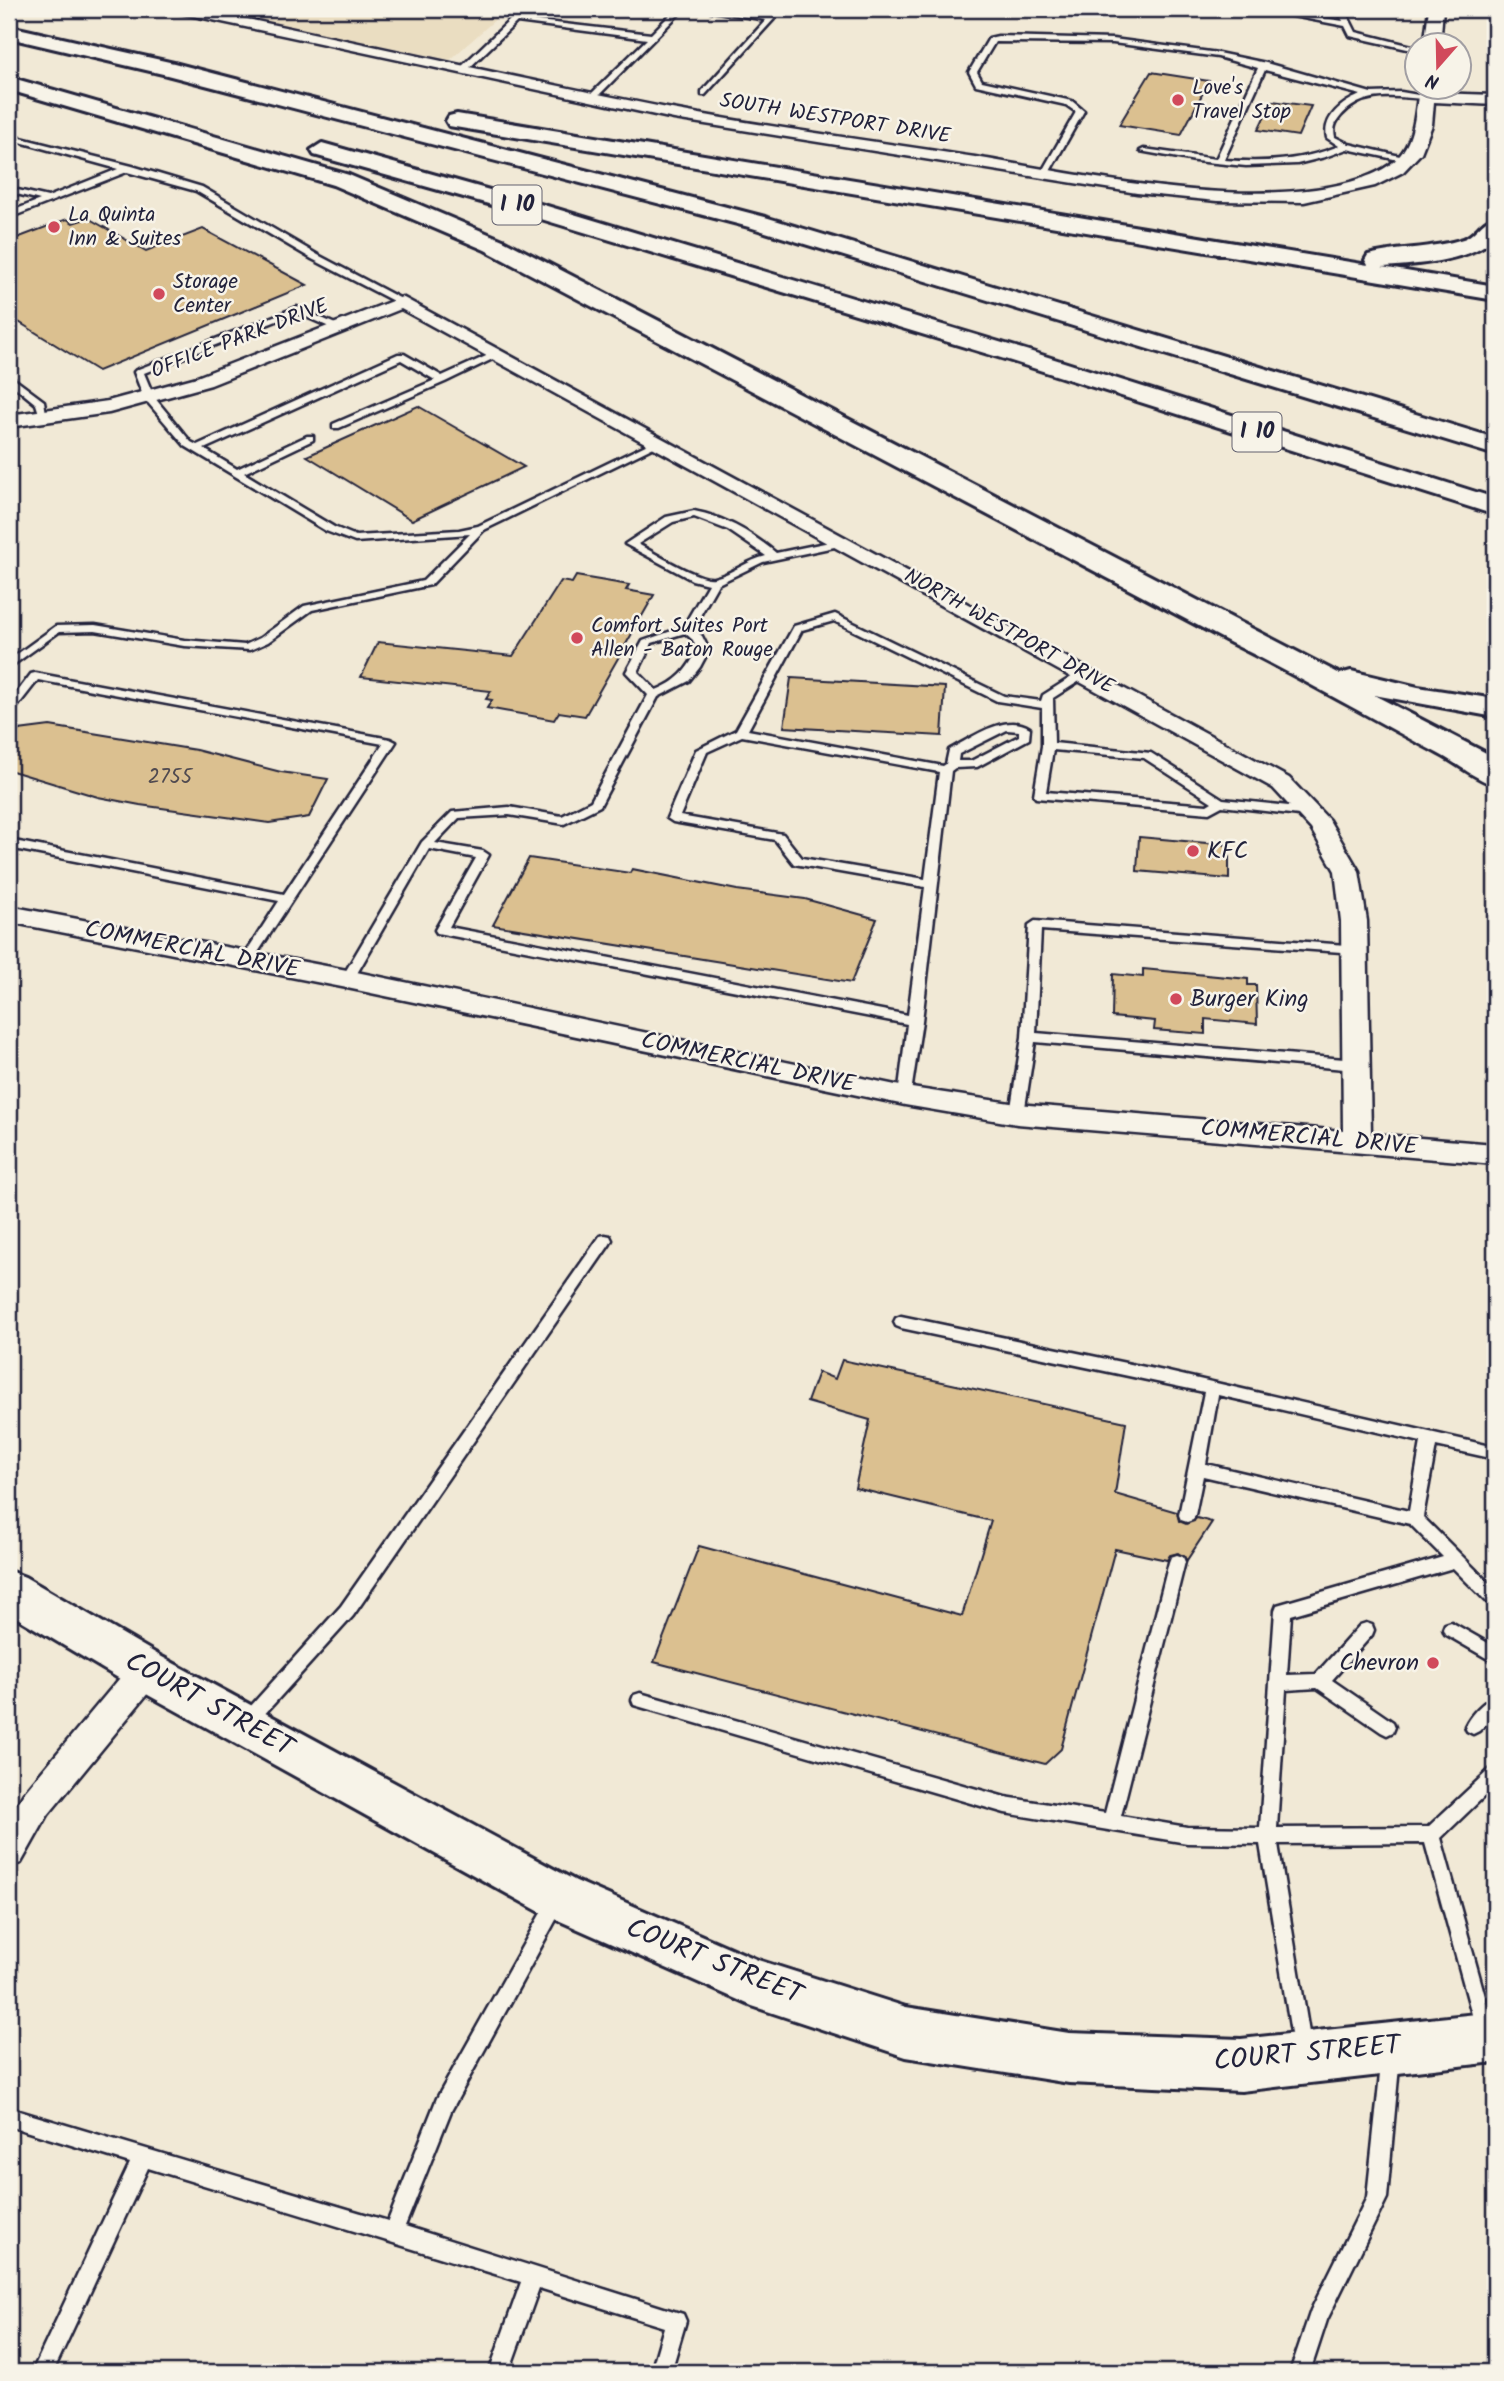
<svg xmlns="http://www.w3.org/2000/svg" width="1504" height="2381" viewBox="0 0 1504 2381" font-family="Kalam,sans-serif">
  <rect width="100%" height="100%" fill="#f1e9d6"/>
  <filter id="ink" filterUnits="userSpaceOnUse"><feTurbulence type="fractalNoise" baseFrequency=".0143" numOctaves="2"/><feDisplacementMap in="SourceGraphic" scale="14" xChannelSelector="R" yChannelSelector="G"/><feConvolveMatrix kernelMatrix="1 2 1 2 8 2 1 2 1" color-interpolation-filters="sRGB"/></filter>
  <g filter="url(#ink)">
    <path fill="#eaddc1" d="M205,9H507L450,60Z"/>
    <g fill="#dbc090" stroke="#22223b" stroke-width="2">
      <path d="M1151,72L1209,81L1181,135L1119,125Z"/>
      <path d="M1272,101L1311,106L1298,136L1258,130Z"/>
      <path d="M88,218L146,251L203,229L307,285L98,371L9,316V241L67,219L73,223Z"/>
      <path d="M418,406L524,467L412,520L307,456Z"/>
      <path d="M576,576L629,585L626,590L654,595L585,716L559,712L554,720L487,708L492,700L486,699L491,691L361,677L378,642L513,656L561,581L572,583Z"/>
      <path d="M791,678L945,687L942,736L784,727Z"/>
      <path d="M50,726L196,750L281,772L328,779L309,817L269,823L140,805L98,797L9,770V746L19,730Z"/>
      <path d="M1139,837L1229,845V879L1137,871Z"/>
      <path d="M529,858L630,873L632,869L737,890L805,899L877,919L851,983L493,925Z"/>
      <path d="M1143,969L1248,979V985H1256L1257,1024L1205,1019V1034L1154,1030L1155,1021L1112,1017L1113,974L1143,977Z"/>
      <path d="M842,1360L1126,1422L1115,1494L1177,1512L1179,1521L1186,1524L1197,1518L1212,1522L1187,1560L1178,1553L1170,1555L1167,1560L1115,1549L1061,1749L1045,1764L654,1662L699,1546L962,1616L991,1521L855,1488L870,1420L807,1402L818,1372L835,1379Z"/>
    </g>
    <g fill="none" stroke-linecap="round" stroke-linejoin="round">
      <defs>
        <g id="lane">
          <path d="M676,9H684L595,99L588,97L647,39L517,22L466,71L459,69L512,18L651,34Z"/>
          <path d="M699,9H718L775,18L705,95H702V91L766,20Z"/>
          <path d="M1349,9H1358L1348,16L1356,32L1416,47V51L1350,36L1345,26L1282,14L1286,12L1343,21L1340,15Z"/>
          <path d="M998,36L1113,39L1218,53L1266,63L1371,93L1401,92L1430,97L1426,99C1396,97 1363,90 1341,116C1335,123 1333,128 1335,137L1349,144L1408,158V162L1347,149L1325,157L1297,164L1246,166L1195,161L1140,151L1144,149L1216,159L1258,68L1218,57L1113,43L995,42L977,72L982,81L1072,101L1084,111L1049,173L1045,176L1041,173L1076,112L1066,105L976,85L969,72L989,38ZM1265,70L1361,95C1344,101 1322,117 1327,138L1339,146C1301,161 1265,163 1224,160Z"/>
          <path d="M9,135L132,166L202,187L318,255L407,302L399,304L312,259L196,191L127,172L9,218V212L40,200L9,192V188L48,197L118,169L9,139Z"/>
          <path d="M297,307L342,327L334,329L297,313L144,373L154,397L191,442L197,445L398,354H404L442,376L495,352L503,354L445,382L339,428H333V424L435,380L401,360L204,449L237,469L307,436H313V440L244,473L334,527L356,536L459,530L478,526L656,440L664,442L484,530L431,585L312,610L268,642L250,650L184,646L95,631L59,632L9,668V660L56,626L95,625L184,640L245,645L260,638L304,606L423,581L470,534L355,542L326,531L185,446L144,398L134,372L136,370Z"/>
          <path d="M9,375L44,401L47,420H41L36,404L9,382Z"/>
          <path d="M694,511C725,517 752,533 776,553L844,539L849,542L844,545L763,562L718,584L693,628L702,636L709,650L700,667L689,681L658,697L600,806L564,824L509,815L459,818L435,843L483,851L489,855L449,927L908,1015L925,887L794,864L775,840L673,822L667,818L696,750L736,730L794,626L835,614L1004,696L1041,701L1043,695L1081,671H1089V675L1053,698L1054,743L1151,753L1223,799L1308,808L1314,812L1308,816L1222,806L1209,813L1036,798L1034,795L1042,746V708L997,701L834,621L802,630L748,730L943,766L946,764L949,750C971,738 1006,712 1030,728L1029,739L977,767L955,768L951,771L922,1021L910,1099H900L898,1096L907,1024L437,933L435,930L476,858L429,849L352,982H342L341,979L422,842L452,812L509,807L562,816L591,801L648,695L626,672L643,641L683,627L708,584L692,580L625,544L666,517ZM694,517L728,530L766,556C748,560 732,574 714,578C699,581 653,552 638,544L673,522ZM685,633L693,640L697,650C688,670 677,682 656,690L638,672L652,643ZM1007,730L1019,731V736L971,761H958L959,754ZM742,736L939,772L925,879L802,858L783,834L680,816L707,752ZM1053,750L1144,758L1212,802L1207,805L1046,792Z"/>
          <path d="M35,673L390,739L396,742L251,963L247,964L241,960L279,901L9,848V840L284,894L383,744L38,680L13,712L9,713V703L31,674Z"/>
          <path d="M1035,921L1359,946L1361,949L1355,953L1041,930L1036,1033L1356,1060L1363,1065L1356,1070L1035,1042L1024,1114L1022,1117H1012L1010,1114L1022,1037L1029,925Z"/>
          <path d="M605,1235L610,1236L612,1240L610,1244L353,1616L252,1728L246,1731L240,1728L238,1723L240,1718L341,1606L600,1236Z"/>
          <path d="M901,1316L1164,1371L1495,1447V1459L1436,1446L1423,1517L1495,1589V1606L1489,1604L1453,1568L1291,1615L1287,1675L1316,1674L1360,1625L1366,1623L1372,1625L1374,1630L1372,1635L1332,1680L1393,1722L1395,1727L1393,1732L1387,1735L1381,1732L1317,1688L1286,1690L1277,1828L1428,1827L1489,1770L1495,1767V1786L1441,1838L1494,2029L1492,2035L1485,2038L1478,2035L1476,2029L1425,1843L1278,1844L1312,2051L1310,2058L1303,2060L1296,2058L1294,2051L1260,1844L1187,1843L1005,1813L634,1705L632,1700L634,1695L640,1693L1005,1797L1105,1813L1169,1562L1171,1557L1177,1555L1183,1557L1185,1562L1121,1816L1187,1827L1260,1828L1275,1610L1277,1605L1443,1557L1410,1524L1203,1476L1195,1515L1193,1520L1187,1522L1181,1520L1179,1515L1204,1392L901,1328L896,1326L894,1322L896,1318ZM1218,1395L1421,1442L1409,1511L1206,1464Z"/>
          <path d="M1451,1622L1495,1647V1663L1445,1634L1443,1629L1445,1624Z"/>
          <path d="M1495,1697V1715L1479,1731L1473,1734L1467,1731L1465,1726C1470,1715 1484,1700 1495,1697Z"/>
          <path d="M557,1893L563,1895L566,1901L563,1907L451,2111L405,2226L683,2314L686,2321L671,2372H651L664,2327L539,2288L509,2372H489L521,2282L148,2168L53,2372H32L130,2163L9,2126V2108L388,2221L437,2098L551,1895Z"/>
          <path d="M1391,2046L1398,2048L1400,2055L1387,2198L1327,2320L1310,2372H1290L1311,2310L1367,2197L1382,2055L1384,2048Z"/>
        </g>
        <g id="street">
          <path d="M173,9H200C357,42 514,78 672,109C772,128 874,141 975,157C1085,175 1257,214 1363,178C1413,161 1413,133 1419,88H1435V93L1495,95V105L1434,102L1432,125L1421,153L1403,172L1375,186L1304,202L1217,201L1137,193L674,119L180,13Z"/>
          <path d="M1429,9H1443L1440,46H1424Z"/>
          <path d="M402,297L1289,778L1329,820L1359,871L1367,921L1371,1134L1495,1144V1164L1017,1124L905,1105L347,988L9,922V906L347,970L905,1087L1017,1104L1343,1131L1341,921L1335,871L1311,829L1273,788L401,309L211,385L109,413L9,427V415L108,401L197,377Z"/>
          <path d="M146,1657L158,1661L163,1671L158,1681L48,1815L21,1863L9,1867V1818L24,1793L134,1661Z"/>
        </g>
        <path id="secondary" d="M9,1571L25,1577L162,1657L576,1881L758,1960L906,2007L1069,2033L1241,2039L1495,2012V2062L1241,2091L1069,2083L906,2057L752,2006L542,1913L130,1685L9,1613Z"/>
        <g id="highway">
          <path d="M9,26L174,63L765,217L1495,438V455L749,227L163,74L9,38Z"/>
          <path d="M9,77L349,175L503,240L1340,674L1351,671L1418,687L1495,699V717L1374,695L1490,755L1495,759V785C1478,781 1457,763 1439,754C1370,718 1302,678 1231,643L485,250L333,185L9,90Z"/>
          <path d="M457,114L1368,265L1365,260L1368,255C1400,247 1432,249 1463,239C1476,235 1481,220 1495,217V237C1472,261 1415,265 1382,267L1495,286V300L449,126L446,121L449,116Z"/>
          <path d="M322,143L547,206L1029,351L1495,498V515L1011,361L531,216L314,155L311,150Z"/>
          <path d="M1487,2012L1495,2015V2065L1469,2055L1461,2037L1469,2019Z"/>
        </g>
      </defs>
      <use href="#lane" stroke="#22223b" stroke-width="5"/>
      <use href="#street" stroke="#22223b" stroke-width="5"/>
      <use href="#secondary" stroke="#22223b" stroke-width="6"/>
      <use href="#highway" stroke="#22223b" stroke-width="6"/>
      <use href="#lane" fill="#f7f3e8" fill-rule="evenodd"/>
      <use href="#street" fill="#f7f3e8" fill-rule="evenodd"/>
      <use href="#secondary" fill="#f7f3e8" fill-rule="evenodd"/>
      <use href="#highway" fill="#f7f3e8" fill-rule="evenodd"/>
    </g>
  </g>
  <g fill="#d1495b" stroke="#f7f3e8" stroke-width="2.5">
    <circle cx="1178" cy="100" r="7"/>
    <circle cx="54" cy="227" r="7"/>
    <circle cx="159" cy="294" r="7"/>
    <circle cx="577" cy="638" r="7"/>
    <circle cx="1193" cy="851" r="7"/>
    <circle cx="1176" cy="999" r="7"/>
    <circle cx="1433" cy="1663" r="7"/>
  </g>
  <g text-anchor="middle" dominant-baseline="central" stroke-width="5" stroke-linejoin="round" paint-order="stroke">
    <g font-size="21" fill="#22223b" stroke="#f7f3e8" text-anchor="start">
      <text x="1192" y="88">Love's<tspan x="1192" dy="24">Travel Stop</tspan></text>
      <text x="68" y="215">La Quinta<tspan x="68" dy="24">Inn &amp; Suites</tspan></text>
      <text x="173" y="282">Storage<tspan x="173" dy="24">Center</tspan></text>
      <text x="591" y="626">Comfort Suites Port<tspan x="591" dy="24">Allen - Baton Rouge</tspan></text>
    </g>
    <g font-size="21" fill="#22223b" stroke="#f7f3e8">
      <text transform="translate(835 119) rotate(9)">SOUTH WESTPORT DRIVE</text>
      <text transform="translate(240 339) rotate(-21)">OFFICE PARK DRIVE</text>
      <text transform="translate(1009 632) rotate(29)">NORTH WESTPORT DRIVE</text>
    </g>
    <g font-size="21" fill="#504a50">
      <text x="170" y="777">2755</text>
    </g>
    <g fill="#f7f3e8" stroke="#62616f" stroke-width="2">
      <rect x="492.5" y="185.5" width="49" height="39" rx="5"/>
      <rect x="1232.5" y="412.5" width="49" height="39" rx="5"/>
    </g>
    <g font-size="23" font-weight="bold" fill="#22223b">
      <text x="517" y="205">I 10</text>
      <text x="1257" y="432">I 10</text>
    </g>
    <g font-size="24" fill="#22223b" stroke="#f7f3e8" text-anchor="start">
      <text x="1207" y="851">KFC</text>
      <text x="1190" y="999">Burger King</text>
      <text x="1419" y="1663" text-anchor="end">Chevron</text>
    </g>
    <g font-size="24" fill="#22223b" stroke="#f7f3e8">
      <text transform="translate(192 950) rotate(11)">COMMERCIAL DRIVE</text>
      <text transform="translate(748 1063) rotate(12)">COMMERCIAL DRIVE</text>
      <text transform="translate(1309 1138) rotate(5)">COMMERCIAL DRIVE</text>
    </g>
    <g font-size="28" fill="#22223b" stroke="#f7f3e8">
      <text transform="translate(209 1705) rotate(29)">COURT STREET</text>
      <text transform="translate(714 1962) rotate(22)">COURT STREET</text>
      <text transform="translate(1307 2054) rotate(-5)">COURT STREET</text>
    </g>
  </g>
  <rect width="1504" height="2381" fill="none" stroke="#f7f3e8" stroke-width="35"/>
  <rect x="18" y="18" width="1469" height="2346" fill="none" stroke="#22223b" stroke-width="2.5" filter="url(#ink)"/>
  <g transform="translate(1438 66) rotate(200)"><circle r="33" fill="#f7f3e8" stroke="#a29fa3" stroke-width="2"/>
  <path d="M0-5L12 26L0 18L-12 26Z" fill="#d1495b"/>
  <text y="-10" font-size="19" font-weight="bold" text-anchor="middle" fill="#22223b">N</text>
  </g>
</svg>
